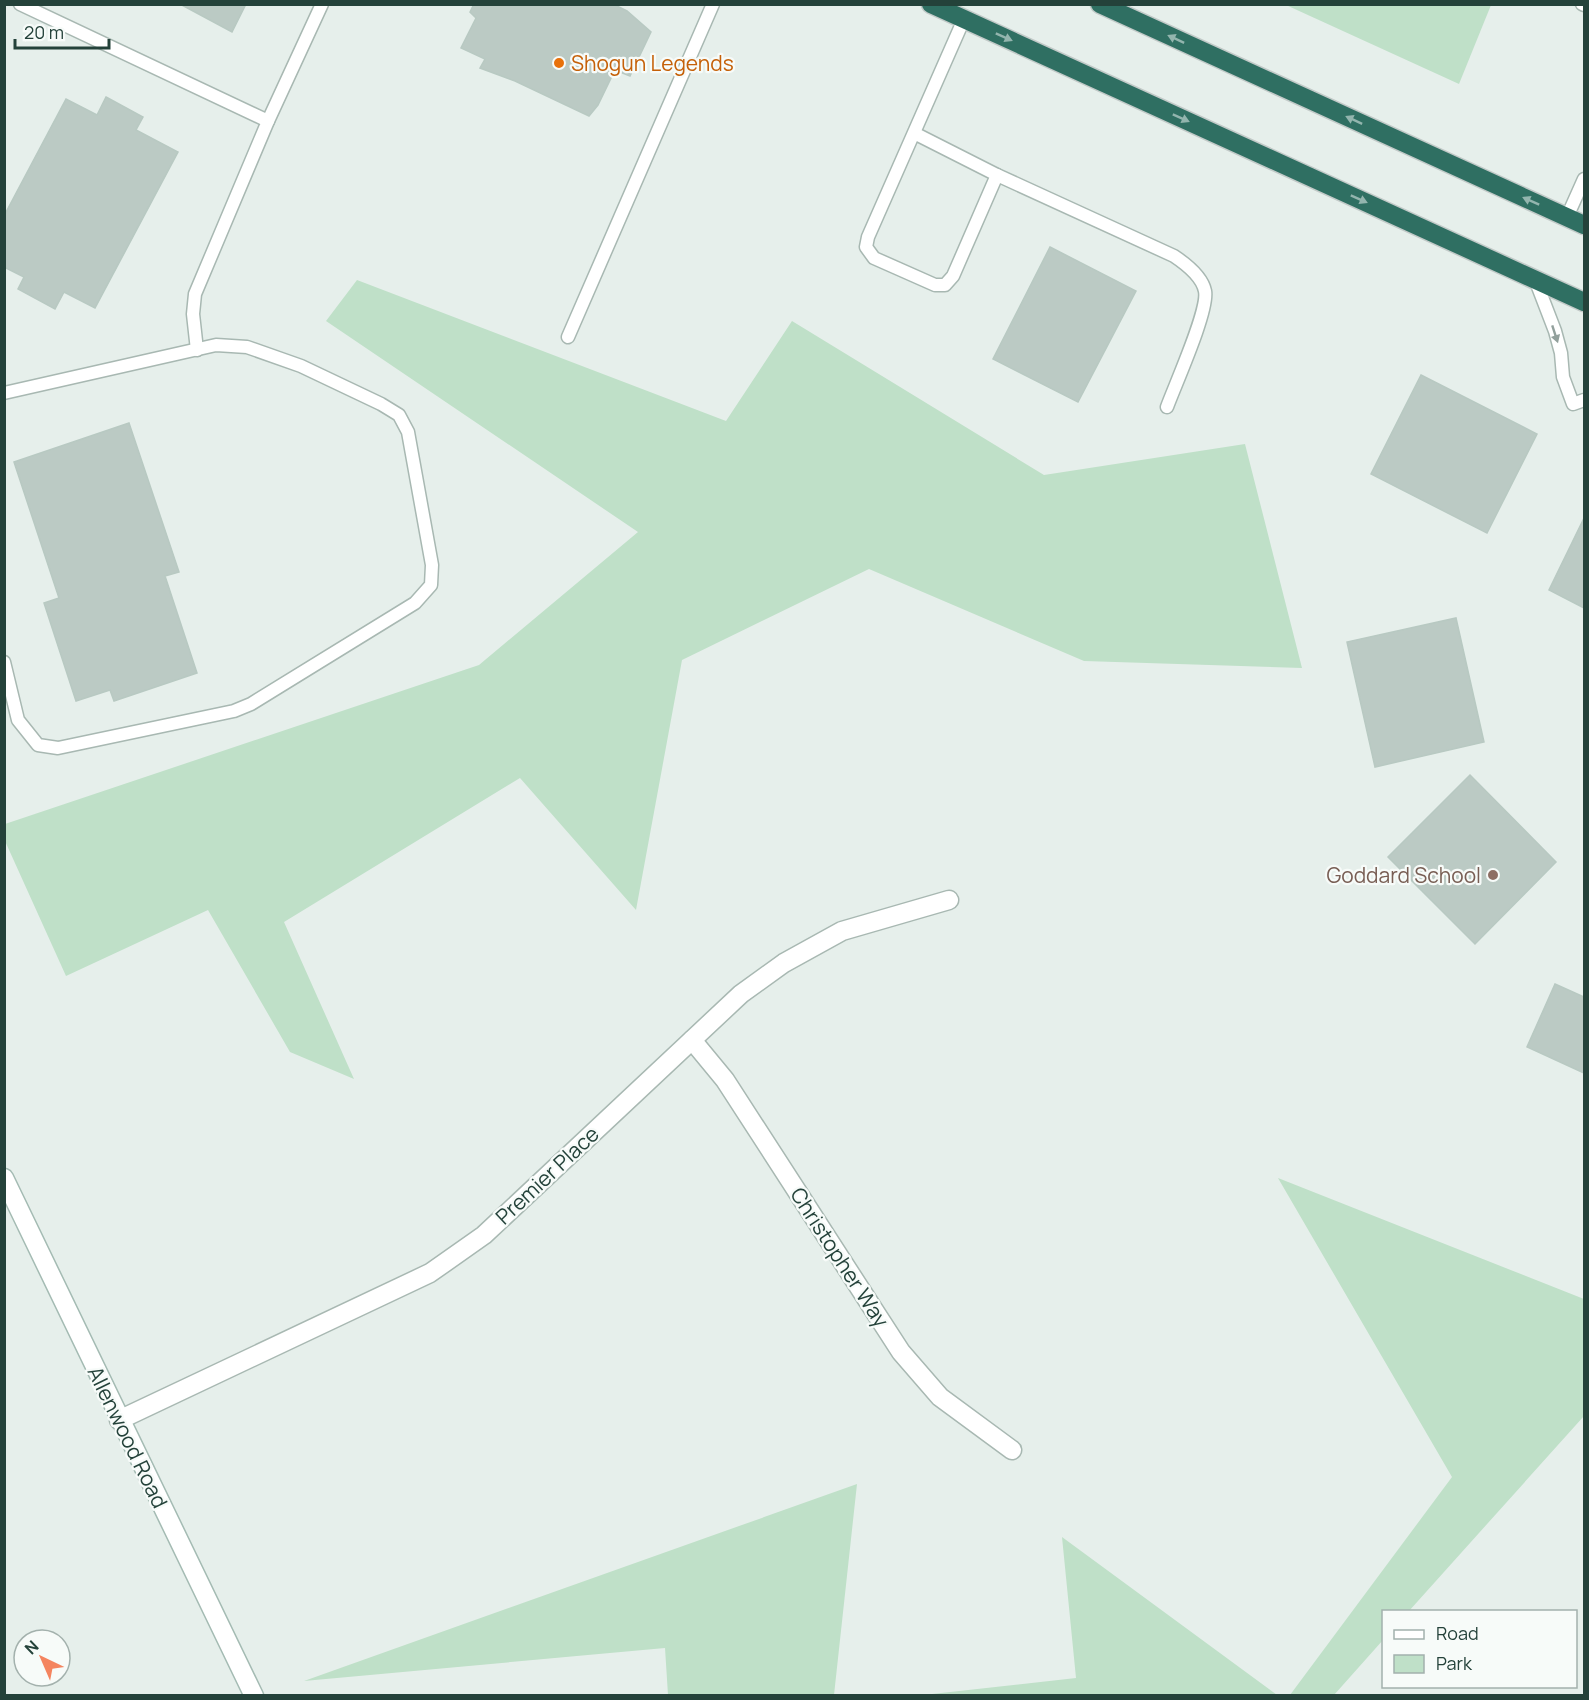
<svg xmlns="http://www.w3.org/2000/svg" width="1589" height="1700" viewBox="0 0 1589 1700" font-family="Manrope,sans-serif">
  <rect width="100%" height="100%" fill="#e6efeb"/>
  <g fill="#bfe0c8">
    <path d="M1286,5L1491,4V5L1459,84Z"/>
    <path d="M357,280L726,421L792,321L1044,475L1245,444L1302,668L1084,661L869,569L682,660L636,910L520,778L284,922L354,1079L290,1052L208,910L66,976L5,841V824L479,665L638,532L326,321Z"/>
    <path d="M1278,1178L1584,1299V1416L1409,1611L1384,1612L1383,1640L1334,1695H1290L1452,1477Z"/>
    <path d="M857,1484L834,1695H668L665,1648L304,1681Z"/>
    <path d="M1062,1537L1277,1695H923L1076,1678Z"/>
  </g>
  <g fill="#bbcac4" stroke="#b8c9c2" stroke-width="1.5">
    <path d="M180,4H246L232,32Z"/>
    <path d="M474,4H613L627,11L651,32L630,76L615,70L598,105L589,116L515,81L480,68L485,59L461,48L476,18L470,12Z"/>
    <path d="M106,97L143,117L136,130L178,152L95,308L64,292L55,309L18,289L24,277L4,267V216L66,99L97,115Z"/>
    <path d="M1050,247L1136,291L1078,402L993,359Z"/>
    <path d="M1421,375L1537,434L1487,533L1371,474Z"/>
    <path d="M129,423L179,572L165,576L197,673L114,701L110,690L76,701L44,603L59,598L14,462Z"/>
    <path d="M1584,518V608L1549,590Z"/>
    <path d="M1456,618L1484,742L1375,767L1347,642Z"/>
    <path d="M1470,775L1556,862L1475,944L1388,857Z"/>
    <path d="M1555,984L1584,997V1073L1527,1047Z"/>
  </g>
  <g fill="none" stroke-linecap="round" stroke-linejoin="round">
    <defs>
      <g id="lane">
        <path d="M20,4L268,121L195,294L193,314L197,350"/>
        <path d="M1582,4L1584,5"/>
        <path d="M268,121L322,4"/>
        <path d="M914,133L997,175L953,276L945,285H935L874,258L866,247L868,237L964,19"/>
        <path d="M997,175L1174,256C1186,264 1202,276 1205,291C1209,310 1175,385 1167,407"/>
        <path d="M1567,217L1584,179"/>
        <path d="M1535,279L1555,331L1561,353L1563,377L1573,404L1584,400"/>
        <path d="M568,337L713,4"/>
        <path d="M4,393L216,345L247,347L301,366L381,404L399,415L408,432L432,565L431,585L415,603L251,704L234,711L58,748L38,745L18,720L4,662"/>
      </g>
      <g id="street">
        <path d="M692,1040L725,1080L901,1352L940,1397L1012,1450"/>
        <path d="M119,1420L430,1273L484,1235L741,994L784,963L842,931L949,900"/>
      </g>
      <path id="secondary" d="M4,1178L254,1696"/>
      <g id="highway">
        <path d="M931,4L1584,302"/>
        <path d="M1100,4L1584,225"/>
      </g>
    </defs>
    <use href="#lane" stroke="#a8b8b2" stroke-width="15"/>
    <use href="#street" stroke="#a8b8b2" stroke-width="21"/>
    <use href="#secondary" stroke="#a4bbb3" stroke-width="21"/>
    <use href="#highway" stroke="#c2cac8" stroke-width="21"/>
    <use href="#lane" stroke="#fff" stroke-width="12"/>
    <use href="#street" stroke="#fff" stroke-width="18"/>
    <use href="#secondary" stroke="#fff" stroke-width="18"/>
    <use href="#highway" stroke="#2f6f62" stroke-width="18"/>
  </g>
  <defs><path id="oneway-solid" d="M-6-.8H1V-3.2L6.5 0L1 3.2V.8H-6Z" transform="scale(1.5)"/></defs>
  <g fill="#93b5ae">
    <use href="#oneway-solid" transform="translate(1004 37) rotate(24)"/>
    <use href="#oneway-solid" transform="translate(1176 39) rotate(-155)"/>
    <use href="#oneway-solid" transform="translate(1181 118) rotate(24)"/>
    <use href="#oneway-solid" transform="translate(1354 120) rotate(-155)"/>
    <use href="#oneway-solid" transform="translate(1359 199) rotate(24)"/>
    <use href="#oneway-solid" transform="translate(1531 201) rotate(-156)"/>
  </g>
  <use fill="#92a09c" href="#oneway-solid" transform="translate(1555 334) rotate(72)"/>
  <circle fill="#e8710a" stroke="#f7fbf9" stroke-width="2" cx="559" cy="63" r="6"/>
  <circle fill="#8d6e63" stroke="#f7fbf9" stroke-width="2" cx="1493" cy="875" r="6"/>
  <g text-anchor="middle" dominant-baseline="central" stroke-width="4.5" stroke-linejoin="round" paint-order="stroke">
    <g font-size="21" fill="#c56008" stroke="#f7fbf9" text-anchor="start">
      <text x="571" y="63">Shogun Legends</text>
    </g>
    <g font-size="21" fill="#785e54" stroke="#f7fbf9" text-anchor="end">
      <text x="1481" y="875">Goddard School</text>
    </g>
    <g font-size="21" fill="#24423a" stroke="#f7fbf9">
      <text transform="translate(547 1175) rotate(-43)">Premier Place</text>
      <text transform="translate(840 1257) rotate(57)">Christopher Way</text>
      <text transform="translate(128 1437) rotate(64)">Allenwood Road</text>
    </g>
  </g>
  <rect width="1589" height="1700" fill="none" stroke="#24423a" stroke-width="12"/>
  <rect x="1382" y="1610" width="195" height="78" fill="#f7fbf9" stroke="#a3b1ad" stroke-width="1.5"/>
  <rect x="1394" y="1630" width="30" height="9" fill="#ffffff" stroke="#a3b1ad" stroke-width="1.5"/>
  <text x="1436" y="1640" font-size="18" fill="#24423a">Road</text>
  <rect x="1394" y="1655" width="30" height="18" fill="#bfe0c8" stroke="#a3b1ad" stroke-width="1.5"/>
  <text x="1436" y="1670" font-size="18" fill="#24423a">Park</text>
  <g transform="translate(42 1658) rotate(316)"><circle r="28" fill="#f7fbf9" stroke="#a3b1ad" stroke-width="1.5"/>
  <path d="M0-4.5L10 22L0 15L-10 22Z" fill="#f4845f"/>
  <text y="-9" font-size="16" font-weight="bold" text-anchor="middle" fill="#24423a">N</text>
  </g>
  <path d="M15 39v9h94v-9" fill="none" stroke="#24423a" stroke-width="3"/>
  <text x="24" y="39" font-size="18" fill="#24423a" stroke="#f7fbf9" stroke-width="4.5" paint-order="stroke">20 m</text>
</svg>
